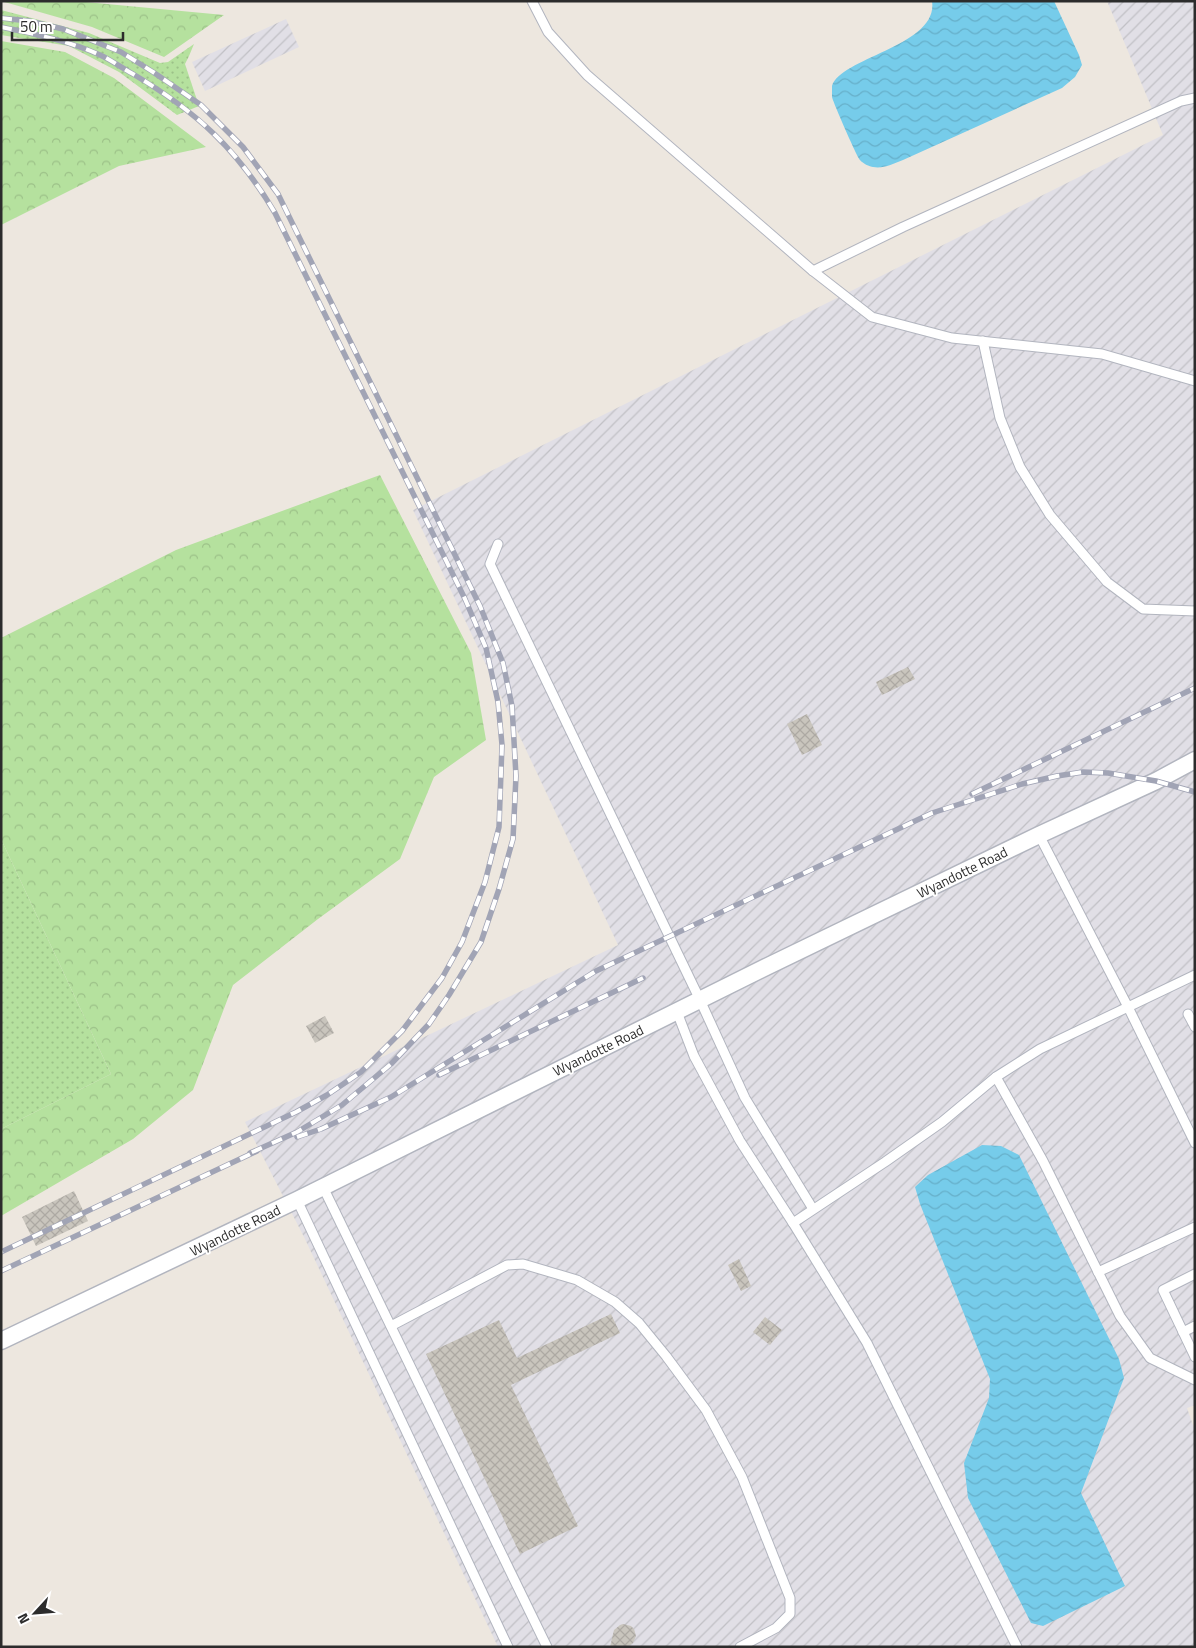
<svg xmlns="http://www.w3.org/2000/svg" width="1196" height="1648" viewBox="0 0 1196 1648" font-family="'Titillium Web',sans-serif">
  <defs>
    <pattern id="industrial-furrows" width="10" height="10" patternUnits="userSpaceOnUse" patternTransform="scale(1.25)"><rect width="10" height="10" fill="#e1dfe6"/><path d="M-1 1l2-2M0 10L10 0M9 11l2-2" fill="none" stroke="#c1c0c5"/></pattern>
    <pattern id="grass-dots" width="8" height="8" patternUnits="userSpaceOnUse" patternTransform="scale(1.25)"><rect width="8" height="8" fill="#b5e19e"/><path d="M2 2h.1M6 6h.1" fill="none" stroke="#9cc188" stroke-width="1.8" stroke-linecap="round"/></pattern>
    <pattern id="forest-crowns" width="20" height="18" patternUnits="userSpaceOnUse" patternTransform="scale(1.25)"><rect width="20" height="18" fill="#b5e19e"/><path d="M2 6a3 3 0 1 1 6 0M12 15a3 3 0 1 1 6 0" fill="none" stroke="#9cc188"/></pattern>
    <pattern id="water-waves" width="16" height="10" patternUnits="userSpaceOnUse" patternTransform="scale(1.25)"><rect width="16" height="10" fill="#76ccea"/><path d="M0 5q4-4 8 0t8 0" fill="none" stroke="#66afc9"/></pattern>
    <pattern id="building-cross-hatch" width="8" height="8" patternUnits="userSpaceOnUse" patternTransform="scale(1.25)"><rect width="8" height="8" fill="#c9c5bd"/><path d="M0 0l8 8M0 8l8-8" fill="none" stroke="#ada9a3"/></pattern>
  </defs>
  <rect width="100%" height="100%" fill="#ede7df"/>
  <g fill="url(#industrial-furrows)">
    <path d="M1107,1H1195V1405L1187,1408L1195,1431V1647H498L304,1237L245,1122L618,945L413,510L1163,135Z"/>
    <path d="M286,19L299,47L205,91L192,62Z"/>
  </g>
  <g fill="url(#grass-dots)">
    <path d="M1,10L89,33L160,63L168,62L194,44L189,56L185,64L199,106L177,115L119,72L69,46L1,35Z"/>
    <path d="M1,839L111,1074L1,1129Z"/>
  </g>
  <g fill="url(#forest-crowns)">
    <path d="M1,1H75L224,15L164,57L92,27Z"/>
    <path d="M1,41L65,52L114,78L206,147L119,166L1,225Z"/>
    <path d="M380,475L471,653L486,740L434,777L400,859L318,919L233,985L193,1090L133,1139L1,1216V1129L111,1074L1,839V638L176,550Z"/>
  </g>
  <g fill="url(#water-waves)">
    <path d="M932,1H1054L1079,55L1082,65L1075,77L1062,88L903,160C893,164 883,169 873,167C870,167 862,163 860,160C857,157 833,102 832,97C832,95 832,88 832,86C841,57 939,46 932,1Z"/>
    <path d="M982,1145L1001,1146L1019,1155L1119,1359L1124,1378L1081,1493L1125,1586L1043,1626L1031,1623L968,1498L964,1463L989,1398L990,1379L920,1204L915,1187L928,1175Z"/>
  </g>
  <g fill="url(#building-cross-hatch)">
    <path d="M908,667L915,679L882,695L876,682Z"/>
    <path d="M807,714L822,745L802,755L787,724Z"/>
    <path d="M325,1016L334,1033L315,1043L306,1026Z"/>
    <path d="M74,1191L88,1221L36,1246L22,1217Z"/>
    <path d="M739,1259L751,1286L741,1291L728,1265Z"/>
    <path d="M611,1314L620,1333L511,1385L578,1526L520,1554L426,1354L499,1320L517,1358Z"/>
    <path d="M765,1317L782,1330L770,1345L753,1332Z"/>
    <path d="M623,1624L631,1626L634,1629L636,1636L633,1643L627,1647H610L614,1630L620,1625Z"/>
  </g>
  <g fill="none" stroke-linecap="round" stroke-linejoin="round">
    <defs>
      <g id="service">
        <path d="M532,1L548,32L587,75L813,271L872,317L952,338L1102,354L1195,381"/>
        <path d="M813,271L903,227L1181,101L1195,98"/>
        <path d="M983,341L1000,418L1020,467L1050,515L1107,582L1143,609L1195,611"/>
        <path d="M498,544L490,564L700,1000L745,1098L813,1209"/>
        <path d="M1039,835L1128,1007L1195,1143"/>
        <path d="M677,1012L694,1056L740,1141L793,1223"/>
        <path d="M1188,1014L1195,1027"/>
        <path d="M996,1077L1043,1161L1120,1316L1150,1358L1195,1380"/>
        <path d="M323,1187L547,1647"/>
        <path d="M297,1200L508,1647"/>
        <path d="M1098,1272L1195,1227"/>
        <path d="M1195,1274L1163,1290L1195,1357"/>
        <path d="M391,1326L507,1265L523,1264L577,1280L615,1302L639,1323L666,1356L706,1410L742,1477L790,1598V1614L776,1628L740,1647"/>
        <path d="M1183,1332L1195,1326"/>
        <path d="M1017,1647L867,1343L793,1223L885,1162L942,1122L996,1077L1040,1049L1195,975"/>
      </g>
      <path id="minor" d="M1,1341L297,1200L766,967L1039,835L1156,781L1195,760"/>
    </defs>
    <use href="#service" stroke="#b2b5bf" stroke-width="11"/>
    <use href="#minor" stroke="#b2b5bf" stroke-width="19"/>
    <use href="#service" stroke="#fff" stroke-width="9"/>
    <use href="#minor" stroke="#fff" stroke-width="16"/>
    <defs>
      <g id="rail">
        <path d="M1,18L29,21L63,29L121,52L153,72L201,105L243,147L278,194L480,606L503,663L512,706L516,776L513,839L499,889L481,942L449,995L429,1024L391,1064L342,1105L297,1132L250,1153"/>
        <path d="M1,27C35,34 69,41 100,55C111,60 122,68 133,74C197,112 237,149 275,213L465,599L486,648L498,702L502,745L499,827L485,882L462,942L442,978L402,1031L361,1072L327,1095L296,1112L1,1252"/>
        <path d="M972,794L1195,688"/>
        <path d="M439,1075L643,978"/>
        <path d="M297,1137L321,1129L391,1097L596,971L932,813L1022,784L1057,776L1083,772L1108,773L1156,781L1195,792"/>
        <path d="M1,1271L257,1151"/>
      </g>
    </defs>
    <use href="#rail" stroke="#a1a4b5" stroke-width="5.5"/>
    <use href="#rail" stroke="#fff" stroke-width="4" stroke-dasharray="11" stroke-linecap="butt"/>
  </g>
  <g text-anchor="middle" dominant-baseline="central" stroke-width="4" stroke-linejoin="round" paint-order="stroke">
    <g font-size="14" fill="#2c2c2c" stroke="#fff">
      <text transform="translate(962 872) rotate(-26)">Wyandotte Road</text>
      <text transform="translate(598 1050) rotate(-26)">Wyandotte Road</text>
      <text transform="translate(235 1230) rotate(-26)">Wyandotte Road</text>
    </g>
  </g>
  <rect width="1196" height="1648" fill="none" stroke="#2c2c2c" stroke-width="5"/>
  <g transform="translate(35 1613) rotate(244)" stroke="#ffffff" stroke-width="4" paint-order="stroke">
  <path d="M0-4L9 19L0 12L-9 19Z" fill="#2c2c2c"/>
  <text y="-8" font-size="14" font-weight="bold" text-anchor="middle" fill="#2c2c2c">N</text>
  </g>
  <path d="M12 32v8h111v-8" fill="none" stroke="#2c2c2c" stroke-width="2.5"/>
  <text x="20" y="32" font-size="15" fill="#2c2c2c" stroke="#ffffff" stroke-width="4" paint-order="stroke">50 m</text>
</svg>
